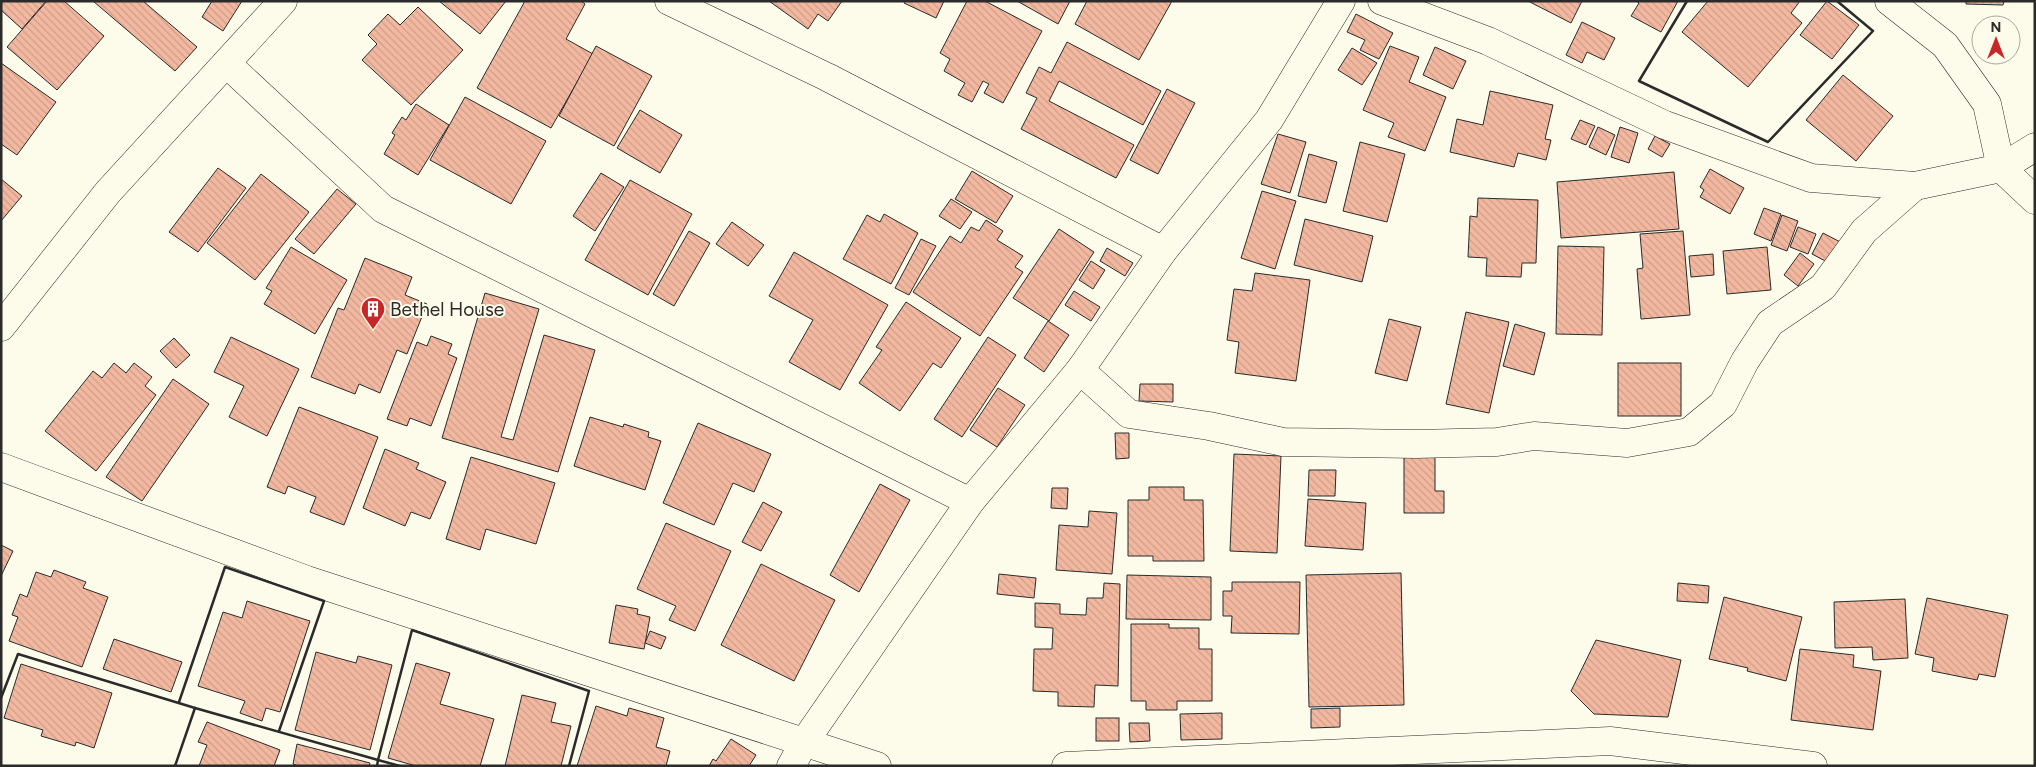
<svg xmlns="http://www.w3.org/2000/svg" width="2036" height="767" viewBox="0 0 2036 767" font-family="Figtree,sans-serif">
  <defs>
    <pattern id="building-back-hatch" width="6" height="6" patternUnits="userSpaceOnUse" patternTransform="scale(1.25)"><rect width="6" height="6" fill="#f2b8a0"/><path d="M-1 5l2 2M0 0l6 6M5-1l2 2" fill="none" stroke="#d09e8a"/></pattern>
  </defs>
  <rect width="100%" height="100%" fill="#fdfbea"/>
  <g fill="url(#building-back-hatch)" stroke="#2b2b2b">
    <path d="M2,1H46L22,29L1,10Z"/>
    <path d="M47,1H64L104,36L57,90L7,47Z"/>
    <path d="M93,1H143L197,47L175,71Z"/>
    <path d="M212,1H242L223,31L202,17Z"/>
    <path d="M439,1H506L480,34Z"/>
    <path d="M525,1H581L585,4L566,39L593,54L551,128L477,88Z"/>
    <path d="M769,1H842L828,21L818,14L808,29Z"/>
    <path d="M905,1H944L936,18L904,3Z"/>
    <path d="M967,1H985L1042,31L1003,103L984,93L989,84L983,81L972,102L958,95L965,83L944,71L950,59L940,53Z"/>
    <path d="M1017,1H1070L1058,24Z"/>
    <path d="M1087,1H1172L1139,60L1075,24Z"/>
    <path d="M1528,1H1582L1571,23Z"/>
    <path d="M1636,1H1678L1661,32L1631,16L1639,3Z"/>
    <path d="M1708,1H1800L1791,13L1802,23L1748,87L1682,32Z"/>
    <path d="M1827,1L1859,25L1832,59L1800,35Z"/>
    <path d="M1966,1H2004L2003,5L1966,4Z"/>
    <path d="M418,7L463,50L411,105L362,60L377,44L368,35L388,14L400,25Z"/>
    <path d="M1356,14L1393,33L1379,59L1360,50L1365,40L1347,32Z"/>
    <path d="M1582,22L1615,38L1604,60L1587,52L1582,63L1566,55Z"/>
    <path d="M1067,42L1161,91L1143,125L1059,81L1049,101L1134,145L1116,178L1021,129L1037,98L1026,93L1039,67L1051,73Z"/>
    <path d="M596,46L652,76L614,146L559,116Z"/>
    <path d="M1390,46L1419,57L1409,82L1446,97L1425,151L1388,137L1394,123L1363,110Z"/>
    <path d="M1435,47L1466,61L1453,89L1423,75Z"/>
    <path d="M1352,48L1377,63L1362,85L1338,70Z"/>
    <path d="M1,63L56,102L17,155L1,144Z"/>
    <path d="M1843,75L1893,116L1856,161L1806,120Z"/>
    <path d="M1167,89L1195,103L1158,174L1130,160Z"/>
    <path d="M1490,91L1553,105L1545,139L1551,140L1546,160L1518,153L1514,167L1450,152L1457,119L1483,125Z"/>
    <path d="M465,97L546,141L511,204L430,160Z"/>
    <path d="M416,104L449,125L418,175L384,154L395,135L392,133L402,117L406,120Z"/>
    <path d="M640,110L682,135L660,173L617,148Z"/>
    <path d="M1580,120L1595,126L1586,145L1571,139Z"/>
    <path d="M1598,127L1615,135L1606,155L1589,147Z"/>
    <path d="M1620,127L1638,133L1629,163L1611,157Z"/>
    <path d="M1278,134L1306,142L1290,193L1261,184Z"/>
    <path d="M1655,136L1670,144L1662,157L1648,149Z"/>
    <path d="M1360,142L1405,154L1387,222L1343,211Z"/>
    <path d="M1309,154L1337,162L1326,203L1298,196Z"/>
    <path d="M218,168L246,188L198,252L169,232Z"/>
    <path d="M1710,169L1744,188L1730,214L1700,197L1704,190L1700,187Z"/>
    <path d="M972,171L1013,196L996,223L955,199Z"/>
    <path d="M1674,172L1679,229L1561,238L1557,182Z"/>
    <path d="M601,173L624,187L595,231L573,216Z"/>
    <path d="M261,174L309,212L255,280L207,243Z"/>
    <path d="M1,179L22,196L1,221Z"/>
    <path d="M630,180L692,214L648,295L585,260Z"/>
    <path d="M337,189L356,204L314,254L295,239Z"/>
    <path d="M1262,191L1296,201L1275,269L1241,258Z"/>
    <path d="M1478,198L1538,200L1536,263H1522L1521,277L1486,276L1487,258L1468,257L1470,216L1477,217Z"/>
    <path d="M951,199L972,212L960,229L939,216Z"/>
    <path d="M1764,208L1781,214L1771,241L1754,234Z"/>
    <path d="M884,214L918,233L891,284L843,259L867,215L880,222Z"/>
    <path d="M1782,215L1798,221L1787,251L1771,245Z"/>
    <path d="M1305,219L1373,236L1362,282L1294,265Z"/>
    <path d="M986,220L1003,231L997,240L1023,256L1015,267L1023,272L980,336L913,292L950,236L961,243L971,227L979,231Z"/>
    <path d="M732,222L764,245L748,266L716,244Z"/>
    <path d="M1798,227L1816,234L1808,254L1790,247Z"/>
    <path d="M1059,229L1094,252L1049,321L1013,298Z"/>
    <path d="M689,231L710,243L674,306L653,294Z"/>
    <path d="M1683,231L1690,315L1641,319L1637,269L1643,268L1640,234Z"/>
    <path d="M1823,233L1844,244L1833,265L1812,254Z"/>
    <path d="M921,239L936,246L909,295L895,288Z"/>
    <path d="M1558,246L1604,247L1602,335L1556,334Z"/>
    <path d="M291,247L347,280L315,334L264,304L272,291L266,288Z"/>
    <path d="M1767,247L1771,290L1727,294L1723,251Z"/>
    <path d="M1107,248L1133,263L1125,276L1100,261Z"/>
    <path d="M794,252L888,305L840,390L789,362L813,320L769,296Z"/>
    <path d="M1800,253L1814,264L1798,286L1784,275Z"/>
    <path d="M1713,254L1714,275L1691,277L1689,256Z"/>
    <path d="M365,258L412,277L405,295L427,304L407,354L397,350L380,393L359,384L355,394L311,377L338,308L344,310Z"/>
    <path d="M1091,261L1105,270L1093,289L1079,280Z"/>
    <path d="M1255,273L1310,280L1296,381L1235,373L1239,342L1227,340L1234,289L1252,291Z"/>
    <path d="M1074,291L1100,307L1091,321L1065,305Z"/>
    <path d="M485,293L539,309L501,437L513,440L544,335L595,350L558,472L442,438Z"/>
    <path d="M906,302L961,338L941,368L933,363L900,411L859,383L882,350L876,347Z"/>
    <path d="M1466,312L1509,322L1489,413L1446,404Z"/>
    <path d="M1389,319L1421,327L1407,381L1375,373Z"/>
    <path d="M1048,321L1069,335L1044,372L1024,358Z"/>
    <path d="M1515,324L1545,333L1534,375L1503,366Z"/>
    <path d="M431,336L452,344L448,354L457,358L431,426L410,418L407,426L387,419L417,342L427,346Z"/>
    <path d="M231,337L299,369L267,436L229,417L244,386L214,372Z"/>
    <path d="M988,337L1016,355L962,437L934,419Z"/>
    <path d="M174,338L190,355L176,368L160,351Z"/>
    <path d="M114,363L126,373L134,363L152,377L145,386L156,395L96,471L45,431L93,371L102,378Z"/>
    <rect x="1618" y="363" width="63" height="53"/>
    <path d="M173,379L209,404L142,501L106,477Z"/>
    <path d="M1140,384H1173V402L1139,401Z"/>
    <path d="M998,388L1025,405L997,447L970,430Z"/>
    <path d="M299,407L378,437L344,525L310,512L316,497L288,486L285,494L267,487Z"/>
    <path d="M590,417L623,427L624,424L649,432L648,437L661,441L645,490L574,466Z"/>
    <path d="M698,423L771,454L754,492L733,483L714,525L663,503Z"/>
    <path d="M1115,433H1129V458L1116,459Z"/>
    <path d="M385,449L419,463L416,469L446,482L430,519L411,512L405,526L363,508Z"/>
    <path d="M1234,454L1281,456L1277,553L1230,551Z"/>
    <path d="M1404,455L1435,456V491H1444V513H1404Z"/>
    <path d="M471,457L555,483L536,544L486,529L480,550L446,539Z"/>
    <path d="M1309,470H1336L1335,496H1308Z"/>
    <path d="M880,484L910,500L859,592L830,575Z"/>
    <path d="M1149,487H1184V500H1203L1204,561H1153V556H1128V500H1149Z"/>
    <path d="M1052,488H1068L1067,509L1051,508Z"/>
    <path d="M1308,499L1366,503L1363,550L1305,546Z"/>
    <path d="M763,502L782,512L761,551L742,542Z"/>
    <path d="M1089,511L1117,513L1112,574L1056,570L1059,525L1088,527Z"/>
    <path d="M666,523L731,551L695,631L669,620L676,606L637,589Z"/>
    <path d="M1,545L13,551L1,576Z"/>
    <path d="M761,564L835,600L794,681L721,645Z"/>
    <path d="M54,570L86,582L83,588L108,597L82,667L9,641L18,617L12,615L20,594L27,597L36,572L51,577Z"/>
    <path d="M1401,573L1404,705L1309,707L1306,575Z"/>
    <path d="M999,574L1036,578L1034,598L997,594Z"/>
    <path d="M1127,575L1211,577V620L1126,619Z"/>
    <path d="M1232,582H1300L1299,634L1231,633L1232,616H1223V591H1232Z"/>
    <path d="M1104,583L1120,584L1118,686L1095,685L1094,707L1058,706V692L1033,691L1034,649H1052L1053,628L1035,627V603L1060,604V614L1086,615L1087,598H1103Z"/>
    <path d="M1678,583L1709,586L1708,603L1677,601Z"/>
    <path d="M1724,597L1802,617L1786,681L1747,671L1748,668L1709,659Z"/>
    <path d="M1927,598L2008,615L1995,677L1979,674L1977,680L1932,671L1934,658L1915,654Z"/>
    <path d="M1905,599L1908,658L1873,660L1872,647L1835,648L1834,602Z"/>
    <path d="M247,601L310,621L280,712L266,708L262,721L240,713L245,701L198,686L223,612L242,618Z"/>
    <path d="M616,605L638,609L637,614L650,617L644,649L609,643Z"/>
    <path d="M1131,624H1169V628H1199V649H1212V701H1177V710H1146V701H1131Z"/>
    <path d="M650,631L666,637L661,649L645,643Z"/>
    <path d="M114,639L182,662L171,692L103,669Z"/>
    <path d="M1596,640L1681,660L1668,717L1594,714L1571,691Z"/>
    <path d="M1800,649L1854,655L1853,667L1881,671L1873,730L1791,720Z"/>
    <path d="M316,652L356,663L358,656L392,665L370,750L295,730Z"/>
    <path d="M416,663L450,673L440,704L494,719L480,766H416L388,758Z"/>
    <path d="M21,664L112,693L94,748L76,742L75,746L41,736L43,730L4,718Z"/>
    <path d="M522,695L556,703L551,722L571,726L561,766H505Z"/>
    <path d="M596,706L627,716L629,708L664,718L656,747L670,751L666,766H577Z"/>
    <path d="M1340,708V727L1311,728V709Z"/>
    <path d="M1222,713V739L1181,740L1180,714Z"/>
    <rect x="1096" y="718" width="23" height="23"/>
    <path d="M207,722L280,750L274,766H199L207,745L198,742Z"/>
    <path d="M1129,723H1149L1150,741L1130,742Z"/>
    <path d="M731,739L756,755L749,766H709L713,759L716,761Z"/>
    <path d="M297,744L370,763L369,766H299L293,764Z"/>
  </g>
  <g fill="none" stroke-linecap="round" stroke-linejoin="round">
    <defs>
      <g id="minor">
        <path d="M669,1L827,77L1163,251"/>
        <path d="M1382,1L1488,41L1665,125L1811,178L1915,186L2001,168L2035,147"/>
        <path d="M1889,1L1945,45L1987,104L2001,168L2035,200"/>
        <path d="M227,64L383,209L970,502"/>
        <path d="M1,327L108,192L283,1"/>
        <path d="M1080,370L1129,414L1209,426L1283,442L1416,444L1497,442L1534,436L1627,443L1689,432L1723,404L1745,361L1770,323L1823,287L1864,231L1915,186"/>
        <path d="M1,467L307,580L877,766"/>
        <path d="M791,766L805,741L970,502L1080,370L1163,251L1269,120L1341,1"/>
        <path d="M1066,766L1610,741L1813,766"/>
      </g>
    </defs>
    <use href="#minor" stroke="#2b2b2b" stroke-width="29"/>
    <use href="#minor" stroke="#fdfbea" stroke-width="28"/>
    <g stroke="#2b2b2b" stroke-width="2.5">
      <path d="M1687,1L1639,81L1768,142L1873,31L1837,1"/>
      <path d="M1,698L18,654L195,708L175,766"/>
      <path d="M179,702L225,567L324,601L279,731"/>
      <path d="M195,708L378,760L377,766"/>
      <path d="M400,766L378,760L412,630L589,691L569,766"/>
    </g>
  </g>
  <defs>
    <symbol id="building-pin" viewBox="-11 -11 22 30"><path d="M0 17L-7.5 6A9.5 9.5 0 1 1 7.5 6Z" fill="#c62828" stroke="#fdfbea"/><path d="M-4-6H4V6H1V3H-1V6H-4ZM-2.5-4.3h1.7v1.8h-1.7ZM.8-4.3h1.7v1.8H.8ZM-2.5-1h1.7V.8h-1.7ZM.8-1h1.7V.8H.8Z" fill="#fff"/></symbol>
  </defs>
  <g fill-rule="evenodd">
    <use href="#building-pin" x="359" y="295" width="28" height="38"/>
  </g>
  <g text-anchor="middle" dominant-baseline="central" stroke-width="4" stroke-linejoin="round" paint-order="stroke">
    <g font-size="19" fill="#2b2b2b" stroke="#fdfbea" text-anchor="start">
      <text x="390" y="309">Bethel House</text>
    </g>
  </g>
  <rect width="2036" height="767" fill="none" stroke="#2b2b2b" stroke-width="5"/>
  <g transform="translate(1996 40)"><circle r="24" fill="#fdfbea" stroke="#a9a89e"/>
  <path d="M0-4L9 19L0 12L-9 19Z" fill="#c62828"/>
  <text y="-8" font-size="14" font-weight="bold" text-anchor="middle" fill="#2b2b2b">N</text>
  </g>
</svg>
